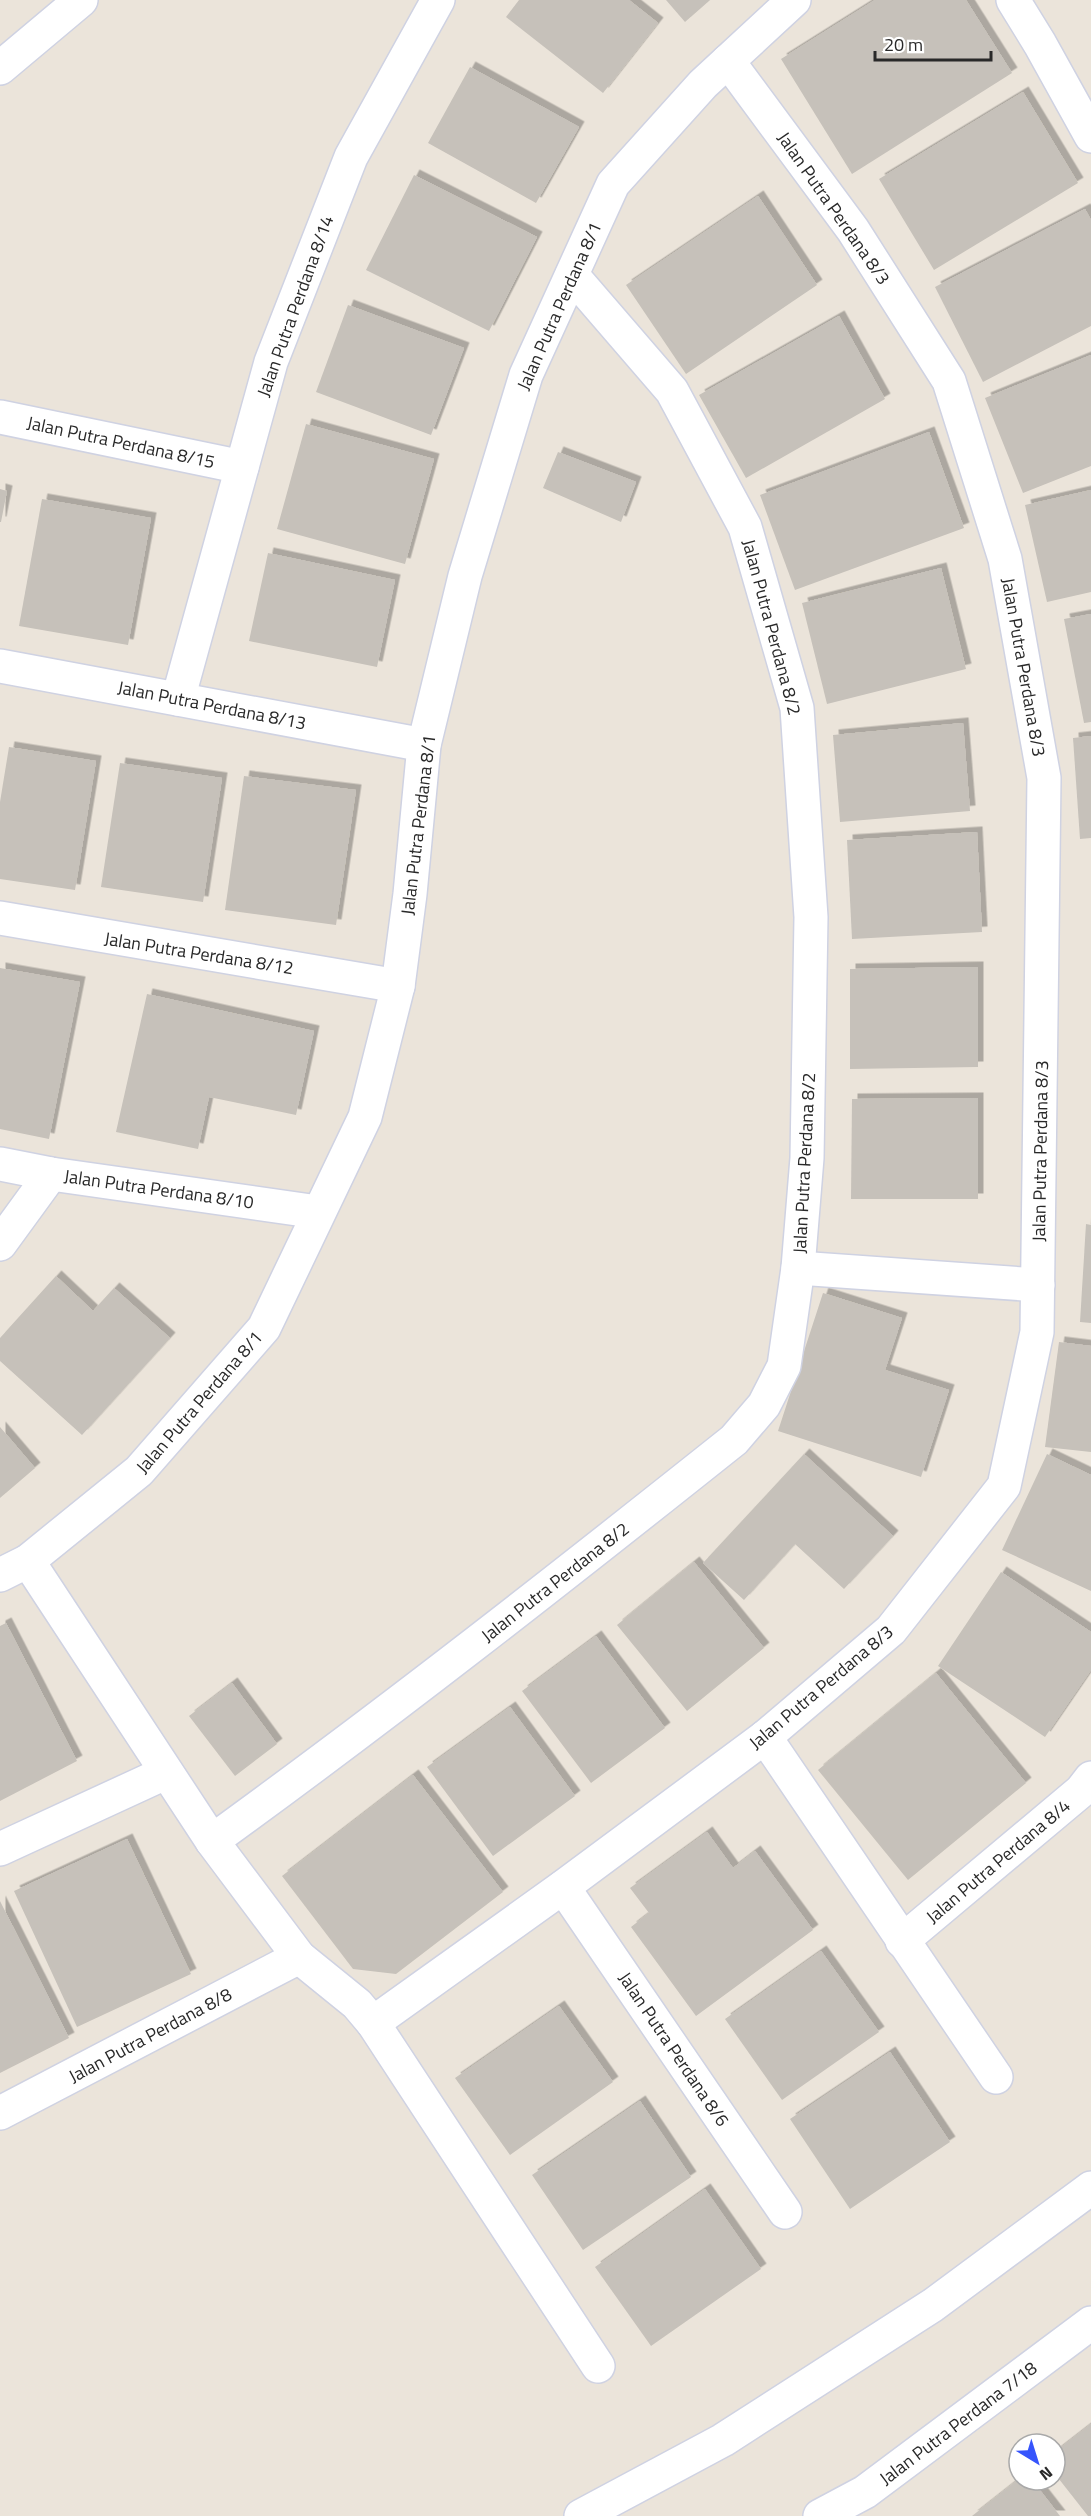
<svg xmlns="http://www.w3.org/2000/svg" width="1091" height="2516" viewBox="0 0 1091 2516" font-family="'Titillium Web',sans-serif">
  <defs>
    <filter id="shadow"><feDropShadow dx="5.5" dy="-5.5" stdDeviation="0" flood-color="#0004"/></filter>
  </defs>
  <rect width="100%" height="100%" fill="#ebe4da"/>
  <g fill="#c6c1ba" filter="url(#shadow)">
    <path d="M519,0H629L658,23L603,93L506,17Z"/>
    <path d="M666,0H710L685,22Z"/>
    <path d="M875,0H966L1012,73L852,174L781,59Z"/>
    <path d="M470,67L579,127L536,203L428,143Z"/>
    <path d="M1023,92L1078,183L934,270L879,179Z"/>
    <path d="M414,175L537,237L489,331L366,270Z"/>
    <path d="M758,196L817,285L686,374L626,285Z"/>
    <path d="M1085,209L1091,220V326L983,382L935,287Z"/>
    <path d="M348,305L464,348L431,435L316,392Z"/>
    <path d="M839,316L885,399L746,478L699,395Z"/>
    <path d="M1091,355V466L1023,493L985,398Z"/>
    <path d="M306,424L434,459L405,564L277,529Z"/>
    <path d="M929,432L964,528L795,590L760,495Z"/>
    <path d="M558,452L636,482L621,522L543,488Z"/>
    <path d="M0,489L7,491L1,522H0Z"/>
    <path d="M1091,490V592L1047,602L1025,505Z"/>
    <path d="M42,499L151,518L128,645L19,626Z"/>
    <path d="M268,553L395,580L377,667L249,641Z"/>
    <path d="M941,568L966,669L827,704L802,603Z"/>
    <path d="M1091,614V722L1084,723L1064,619Z"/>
    <path d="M963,723L970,811L840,822L833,735Z"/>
    <path d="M1091,736V838L1080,839L1073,738Z"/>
    <path d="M9,747L96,761L75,890L0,879V802Z"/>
    <path d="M120,763L222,778L203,902L101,887Z"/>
    <path d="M244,776L356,790L336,925L225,910Z"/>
    <path d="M977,832L982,932L852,939L847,840Z"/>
    <path d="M978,967V1067L850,1069V969Z"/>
    <path d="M0,968L80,982L49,1139L0,1129Z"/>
    <path d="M147,994L314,1031L296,1115L209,1097L198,1149L116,1132Z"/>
    <path d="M978,1098V1199H851L852,1099Z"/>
    <path d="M1086,1224L1091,1225V1323L1080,1322Z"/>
    <path d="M56,1276L93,1311L114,1288L170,1338L82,1435L0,1361V1338Z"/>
    <path d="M823,1293L902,1318L885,1370L949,1390L921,1477L778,1431Z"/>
    <path d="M1059,1342L1091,1346V1452L1045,1447Z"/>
    <path d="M0,1427L35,1468L0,1498Z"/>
    <path d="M804,1454L893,1536L844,1589L795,1544L744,1600L703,1563Z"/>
    <path d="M1047,1454L1091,1475V1591L1002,1550Z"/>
    <path d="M694,1562L764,1648L687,1711L617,1625Z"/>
    <path d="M1001,1572L1091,1632V1670L1045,1737L938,1666Z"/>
    <path d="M6,1623L77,1761L0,1801V1626Z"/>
    <path d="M596,1636L665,1728L591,1783L522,1691Z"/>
    <path d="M936,1673L1026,1783L908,1880L818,1770Z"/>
    <path d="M232,1683L277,1744L235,1776L189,1716Z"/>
    <path d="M510,1707L575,1796L493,1856L427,1767Z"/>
    <path d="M413,1775L503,1892L396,1974L353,1969L282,1876Z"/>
    <path d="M707,1832L733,1868L755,1851L813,1930L696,2016L631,1927L649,1913L630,1888Z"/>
    <path d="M127,1839L191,1974L77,2027L14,1891Z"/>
    <path d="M0,1901L69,2038L0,2073Z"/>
    <path d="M821,1951L879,2032L782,2100L725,2019Z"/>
    <path d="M559,2006L613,2082L510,2155L455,2078Z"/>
    <path d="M890,2052L950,2142L850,2209L790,2119Z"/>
    <path d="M640,2101L691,2177L583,2250L532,2175Z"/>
    <path d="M705,2189L761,2269L651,2346L595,2267Z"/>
    <path d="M1091,2424V2516H1088L1055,2474V2452Z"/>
    <path d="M1019,2479L1032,2480L1060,2516H972Z"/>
  </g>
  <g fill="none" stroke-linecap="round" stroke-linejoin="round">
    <defs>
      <g id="minor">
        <path d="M1013,0L1040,44L1091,136"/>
        <path d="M0,68L81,0"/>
        <path d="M0,417L242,467"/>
        <path d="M0,666L424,745"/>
        <path d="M178,699L271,362L351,157L438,0"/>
        <path d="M0,918L398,986"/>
        <path d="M0,1164L51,1174L318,1212"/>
        <path d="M0,1244L51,1174"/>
        <path d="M798,1268L1038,1285"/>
        <path d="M28,1561L212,1841L299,1957L357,2004L373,2023L598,2366"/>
        <path d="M0,1575L28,1561L139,1471L264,1328L365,1117L398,986L410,894L424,745L465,576L526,375L613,184L703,84L794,0"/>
        <path d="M765,1737L996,2077"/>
        <path d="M212,1841C390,1712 562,1577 734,1440L764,1405L784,1366L798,1268L807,1158L811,917L797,708L745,527L672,391L572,275"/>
        <path d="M0,1849L165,1773"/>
        <path d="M563,1887L785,2212"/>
        <path d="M902,1941L1081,1791L1091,1778"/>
        <path d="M373,2023L563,1887L765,1737L891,1630L1004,1486L1037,1332L1044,778L1005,559L949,381L853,230L728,61"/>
        <path d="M0,2113L299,1957"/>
        <path d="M581,2516L723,2440L933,2305L1091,2188"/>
        <path d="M820,2516L865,2492L1091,2323"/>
      </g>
    </defs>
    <use href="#minor" stroke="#cfd2e2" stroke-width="36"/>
    <use href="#minor" stroke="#fff" stroke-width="33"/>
  </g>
  <g text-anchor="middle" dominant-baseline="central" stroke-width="4.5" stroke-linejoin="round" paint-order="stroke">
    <g font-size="18" fill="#292929" stroke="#fff">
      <text transform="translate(834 208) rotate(55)">Jalan Putra Perdana 8/3</text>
      <text transform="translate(295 306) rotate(-70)">Jalan Putra Perdana 8/14</text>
      <text transform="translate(559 306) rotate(-66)">Jalan Putra Perdana 8/1</text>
      <text transform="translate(121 442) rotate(12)">Jalan Putra Perdana 8/15</text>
      <text transform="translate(772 627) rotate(75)">Jalan Putra Perdana 8/2</text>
      <text transform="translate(1024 667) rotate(80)">Jalan Putra Perdana 8/3</text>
      <text transform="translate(212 705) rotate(11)">Jalan Putra Perdana 8/13</text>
      <text transform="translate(418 825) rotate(-83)">Jalan Putra Perdana 8/1</text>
      <text transform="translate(199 953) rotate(9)">Jalan Putra Perdana 8/12</text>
      <text transform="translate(1040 1151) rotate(-89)">Jalan Putra Perdana 8/3</text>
      <text transform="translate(804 1163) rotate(-87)">Jalan Putra Perdana 8/2</text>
      <text transform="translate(159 1189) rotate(8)">Jalan Putra Perdana 8/10</text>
      <text transform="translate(199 1402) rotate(-49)">Jalan Putra Perdana 8/1</text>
      <text transform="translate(555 1582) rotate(-38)">Jalan Putra Perdana 8/2</text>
      <text transform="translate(821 1687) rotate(-40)">Jalan Putra Perdana 8/3</text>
      <text transform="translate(998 1861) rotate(-40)">Jalan Putra Perdana 8/4</text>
      <text transform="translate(150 2035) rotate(-28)">Jalan Putra Perdana 8/8</text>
      <text transform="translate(674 2049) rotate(56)">Jalan Putra Perdana 8/6</text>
      <text transform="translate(958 2423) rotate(-37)">Jalan Putra Perdana 7/18</text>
    </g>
  </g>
  <g transform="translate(1037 2462) rotate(142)"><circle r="28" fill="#ffffff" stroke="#a9a9a9" stroke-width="1.5"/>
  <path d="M0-4.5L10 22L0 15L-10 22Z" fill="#3654fc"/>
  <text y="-9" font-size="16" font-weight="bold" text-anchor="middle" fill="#292929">N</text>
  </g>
  <path d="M875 51v9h116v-9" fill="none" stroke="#292929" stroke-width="3"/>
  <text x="884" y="51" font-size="18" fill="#292929" stroke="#ffffff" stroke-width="4.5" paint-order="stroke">20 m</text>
</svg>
